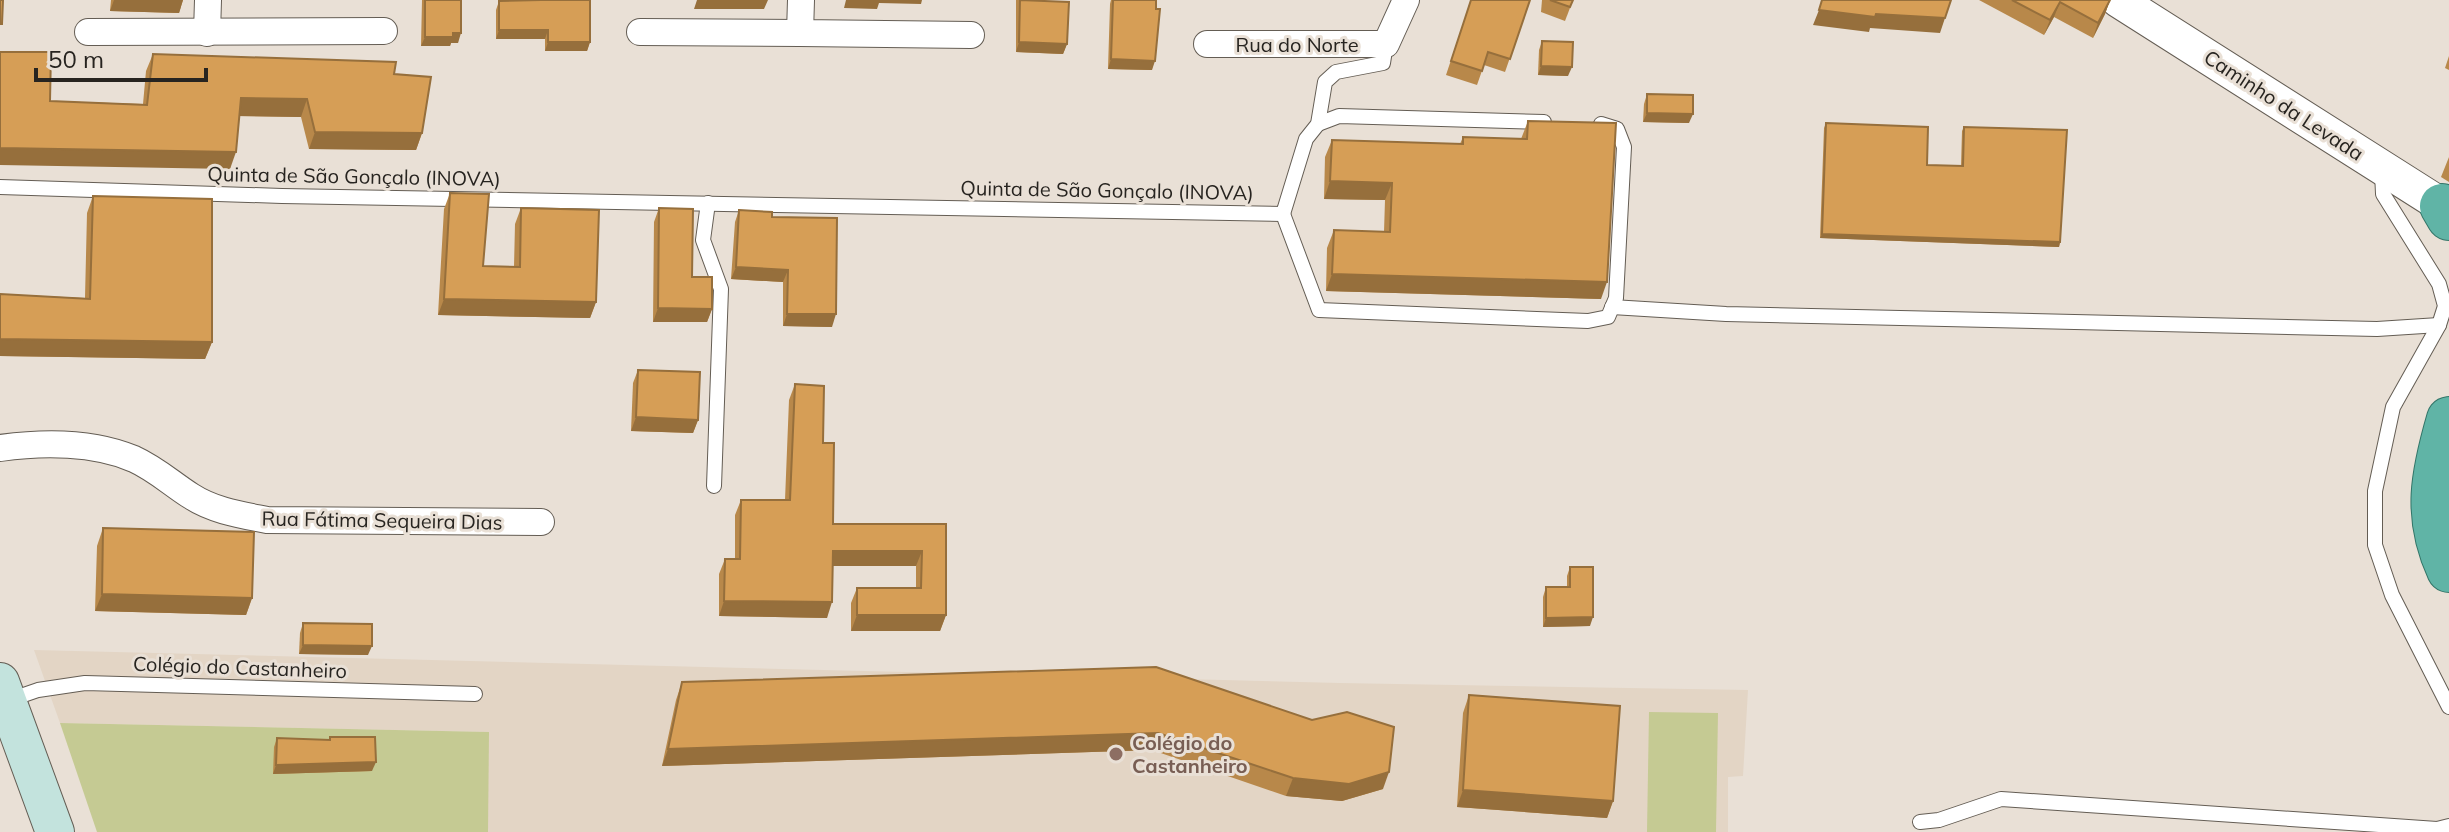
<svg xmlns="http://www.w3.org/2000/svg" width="2449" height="832" viewBox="0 0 2449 832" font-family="Mulish,sans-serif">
  <rect width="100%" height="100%" fill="#e9e0d6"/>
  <path fill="#e3d5c5" d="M34,650L1340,683L1748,690L1743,776L1728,777V832H488V732L60,723Z"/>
  <g fill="#c5ca93">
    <path d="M1649,712L1718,713L1716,832H1647Z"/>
    <path d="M60,723L489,732L488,832H97Z"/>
  </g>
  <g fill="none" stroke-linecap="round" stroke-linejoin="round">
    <defs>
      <g id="service">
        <path d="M1318,124L1339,116L1544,122"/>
        <path d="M2382,172L2383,194L2439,284L2445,306L2439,325L2393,407L2375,491V545L2392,595L2449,707"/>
        <path d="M0,187L282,196L1283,214L1306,139L1318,124L1325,82L1336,72L1383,63L1386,44"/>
        <path d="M708,203L703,240L721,289L714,486"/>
        <path d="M1283,214L1319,310L1588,321L1608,317L1616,298L1624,147L1617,129L1601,124"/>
        <path d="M1612,307L1726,314L2377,329L2439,325"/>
        <path d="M9,700L38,690L85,683L475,694"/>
        <path d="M1920,822L1939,820L2001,799L2437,829L2449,826"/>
      </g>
      <g id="minor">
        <path d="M801,0L800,33L971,35"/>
        <path d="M88,32L384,31"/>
        <path d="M640,32L800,33"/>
        <path d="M207,33L208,0"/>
        <path d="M1207,44H1386L1406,0"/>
        <path d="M0,448C43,442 94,442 134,459C156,469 172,484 191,496C214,511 242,515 267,520L541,522"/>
      </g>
      <path id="tertiary" d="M2118,0L2449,210"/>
      <path id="secondary" d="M0,682L55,832"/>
      <g id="trunk">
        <path d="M2442,206L2449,218"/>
        <path d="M2449,419C2433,474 2424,516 2449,570"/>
      </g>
    </defs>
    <use href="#service" stroke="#645d54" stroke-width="16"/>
    <use href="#minor" stroke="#645d54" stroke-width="28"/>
    <use href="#tertiary" stroke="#645d54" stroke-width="36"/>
    <use href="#secondary" stroke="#645d54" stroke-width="40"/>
    <use href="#trunk" stroke="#327568" stroke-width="46"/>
    <use href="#service" stroke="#fff" stroke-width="14"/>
    <use href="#minor" stroke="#fff" stroke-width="26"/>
    <use href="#tertiary" stroke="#fff" stroke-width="34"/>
    <use href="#secondary" stroke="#c3e3dd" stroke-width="38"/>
    <use href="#trunk" stroke="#60b4a6" stroke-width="44"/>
  </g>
  <g fill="#b8884a">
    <path d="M111,0H183L179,13L110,11Z"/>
    <path d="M422,0H461L458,43H451L450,46H421Z"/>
    <path d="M1016,0H1043L1067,44L1063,54L1016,52Z"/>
    <path d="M1111,0H1156L1152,70L1108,69L1110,4Z"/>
    <path d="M1471,0H1530L1505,72L1484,65L1477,85L1446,75Z"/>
    <path d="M1542,0H1573L1565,21L1541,12Z"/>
    <path d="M1979,0H2110L2105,14L2093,38L2054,17L2044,35Z"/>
    <path d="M499,1L590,42L587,51H545V39H496V10Z"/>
    <path d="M1542,41L1568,76L1538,75L1539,50Z"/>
    <path d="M153,54L394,74L422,133L416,150L309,149L301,117L239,116L230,169L50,101L143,104L146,71Z"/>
    <path d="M2449,56V70L2445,68Z"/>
    <path d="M1647,94L1689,123L1643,122L1644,104Z"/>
    <path d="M1528,121L1601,299L1326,291L1327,248L1334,230L1384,232L1385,200L1324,199L1325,157L1332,140L1460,144L1463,137L1521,139Z"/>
    <path d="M1826,123L1927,165L1961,166L1962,131L1964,127L2060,242L2059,247L1820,238L1824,128Z"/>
    <path d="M2449,157V182L2441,177Z"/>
    <path d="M450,193L483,266L514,267L515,224L521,208L596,302L590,318L438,315L444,209Z"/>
    <path d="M93,196L212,342L205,359L0,356V294L85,298L87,213Z"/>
    <path d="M659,208L692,277L712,309L707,322H653L654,222Z"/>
    <path d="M739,210L772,217L832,327L783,326V282L731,279L735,222Z"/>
    <path d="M638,370L698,420L693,433L631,431L633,383Z"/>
    <path d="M795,384L823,443L833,524H946V615L940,631H851V603L857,588H916V566H833L827,618L719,616V574L725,559H735V515L741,500H785L789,400Z"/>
    <path d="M103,528L252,598L246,615L95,611L97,546Z"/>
    <path d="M1570,567L1590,626L1543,627V597L1546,587H1567V576Z"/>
    <path d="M303,623L368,655L299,654L300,633Z"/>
    <path d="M1156,667L1383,789L1342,801L1286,796L1152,750L662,766L676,700L682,682Z"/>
    <path d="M1469,695L1613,801L1607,818L1457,807L1463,713Z"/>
    <path d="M330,737L372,771L273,774L274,747L277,738L329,740Z"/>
  </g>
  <g fill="#966f3c">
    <path d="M114,0H183L179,13L110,11Z"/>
    <path d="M697,0H770H768L764,9H694Z"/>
    <path d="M846,0H922L921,4L879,3L877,9L844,8Z"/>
    <path d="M2110,0L2105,14L2093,38L2098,23Z"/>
    <path d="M2060,2L2054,17L2044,35L2050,20Z"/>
    <path d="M1819,10L1876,14L1945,18L1940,33L1870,28L1869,32L1813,25Z"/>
    <path d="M499,30H548L545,39H496Z"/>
    <path d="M453,33H461L458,43H451L450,46H421L425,37Z"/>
    <path d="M548,42H590L587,51H545Z"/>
    <path d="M1019,42L1067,44L1063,54L1016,52Z"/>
    <path d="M1111,59L1155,61L1152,70L1108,69Z"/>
    <path d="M1541,66L1572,67L1568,76L1538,75Z"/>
    <path d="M241,98L307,99L301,117L234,116Z"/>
    <path d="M1647,113L1693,114L1689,123L1643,122Z"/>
    <path d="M315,132L422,133L416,150L309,149Z"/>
    <path d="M0,148L236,152L230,169L0,165Z"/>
    <path d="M1330,181L1392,183L1385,200L1324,199Z"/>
    <path d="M1822,234L2060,242L2059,247L1820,238Z"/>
    <path d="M736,267L788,270L783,282L731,279Z"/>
    <path d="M1332,274L1607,282L1601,299L1326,291Z"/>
    <path d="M444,299L596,302L590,318L438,315Z"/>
    <path d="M658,308L712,309L707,322H653Z"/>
    <path d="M787,314H836L832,327L783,326Z"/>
    <path d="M0,339L212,342L205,359L0,356Z"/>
    <path d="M636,417L698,420L693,433L631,431Z"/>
    <path d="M833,551H922L916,566H827Z"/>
    <path d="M102,594L252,598L246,615L95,611Z"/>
    <path d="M724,601L832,602L827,618L719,616Z"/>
    <path d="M857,615H946L940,631H851Z"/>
    <path d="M1593,617L1590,626L1543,627L1546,618Z"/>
    <path d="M303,645L372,646L368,655L299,654Z"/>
    <path d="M1158,733L1152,750L662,766L668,749Z"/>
    <path d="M376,762L372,771L273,774L276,765Z"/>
    <path d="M1389,772L1383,789L1342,801L1286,796L1293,778Z"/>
    <path d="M1463,790L1613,801L1607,818L1457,807Z"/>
  </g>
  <g fill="#d69e56" stroke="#966f3c" stroke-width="2">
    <path d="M0,0H3L2,24H0Z"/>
    <path d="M425,0H461V33H453V37H425Z"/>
    <path d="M541,0H590V42H548V30H499V1Z"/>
    <path d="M1020,0L1069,2L1067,44L1019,42Z"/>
    <path d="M1113,0H1156V9H1160L1155,61L1111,59Z"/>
    <path d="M1471,0H1530L1510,59L1488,52L1482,71L1451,61Z"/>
    <path d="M1550,0H1573L1570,7Z"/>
    <path d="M1822,0H1951L1945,18L1876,14L1875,17L1819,10Z"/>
    <path d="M2012,0H2110L2098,23L2060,2L2050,20Z"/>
    <path d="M1542,41L1573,42L1572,67L1541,66Z"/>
    <path d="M0,52H51L50,101L147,105L153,54L396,62L394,74L431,77L422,133L315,132L307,99L241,98L236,152L0,148Z"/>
    <path d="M1647,94L1693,95V114L1647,113Z"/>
    <path d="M1528,121L1616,123L1607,282L1332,274L1334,230L1390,232L1392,183L1330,181L1332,140L1463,144V137L1527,139Z"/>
    <path d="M1826,123L1928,127L1927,165L1963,166L1964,127L2067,130L2060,242L1822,234Z"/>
    <path d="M450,193L489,194L483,266L520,267L521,208L599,210L596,302L444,299Z"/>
    <path d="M93,196L212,199V342L0,339V294L90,299Z"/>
    <path d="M659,208L693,209L692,277H712V309L658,308Z"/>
    <path d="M739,210L772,212V217L837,218L836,314H787L788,270L736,267Z"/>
    <path d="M638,370L700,372L698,420L636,417Z"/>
    <path d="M795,384L824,386L823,443H834L833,524H946V615H857V588H921L922,551H833L832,602L724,601L725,559H740L741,500H790Z"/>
    <path d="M103,528L254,532L252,598L102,594Z"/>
    <path d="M1570,567H1593V617L1546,618V587H1570Z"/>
    <path d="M303,623L372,624V646L303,645Z"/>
    <path d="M1156,667L1312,720L1347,712L1394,727L1389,772L1349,784L1293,778L1158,733L668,749L682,682Z"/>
    <path d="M1469,695L1620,706L1613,801L1463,790Z"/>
    <path d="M330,737H375L376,762L276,765L277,738L330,740Z"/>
  </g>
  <circle fill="#8d6e63" stroke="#e9e0d6" stroke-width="3" cx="1116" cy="754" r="8"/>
  <g text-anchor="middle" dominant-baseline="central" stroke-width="6" stroke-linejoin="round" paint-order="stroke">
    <g font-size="20" fill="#272420" stroke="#e9e0d6">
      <text x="1297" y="44">Rua do Norte</text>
      <text transform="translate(2284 105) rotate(33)">Caminho da Levada</text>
      <text transform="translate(354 176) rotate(1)">Quinta de São Gonçalo (INOVA)</text>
      <text transform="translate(1107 190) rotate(1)">Quinta de São Gonçalo (INOVA)</text>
      <text transform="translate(382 520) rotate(1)">Rua Fátima Sequeira Dias</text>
      <text transform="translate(240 667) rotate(2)">Colégio do Castanheiro</text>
    </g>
    <g font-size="20" font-weight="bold" fill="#785e54" stroke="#e9e0d6" text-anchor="start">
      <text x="1132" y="742">Colégio do<tspan x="1132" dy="23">Castanheiro</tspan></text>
    </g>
  </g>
  <path d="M36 68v12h170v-12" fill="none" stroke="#272420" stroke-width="4"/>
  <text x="48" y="68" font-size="24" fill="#272420" stroke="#e9e0d6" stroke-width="6" paint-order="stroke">50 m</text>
</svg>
